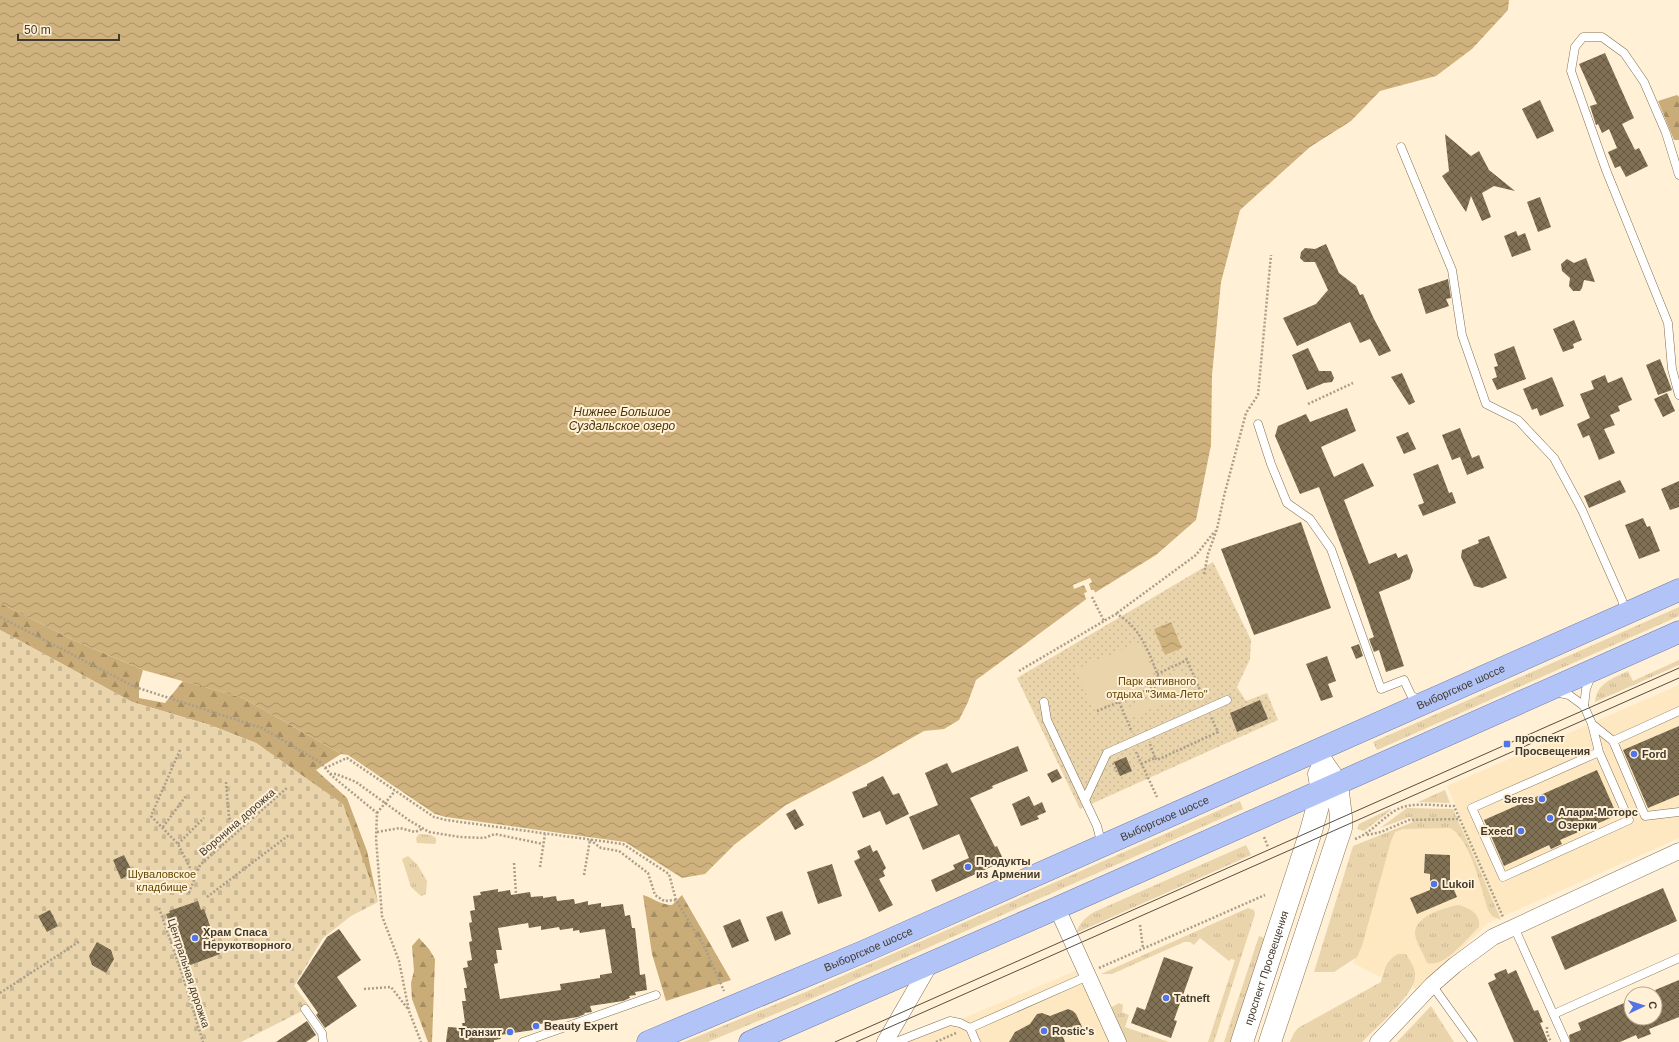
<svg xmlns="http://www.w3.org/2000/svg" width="1679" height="1042" viewBox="0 0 1679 1042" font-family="Helvetica,sans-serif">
  <defs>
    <pattern id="grass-tufts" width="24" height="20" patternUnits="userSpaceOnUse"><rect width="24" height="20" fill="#ead4ac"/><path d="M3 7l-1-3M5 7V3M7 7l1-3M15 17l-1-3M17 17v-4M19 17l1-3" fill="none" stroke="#cab794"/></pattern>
    <pattern id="forest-firs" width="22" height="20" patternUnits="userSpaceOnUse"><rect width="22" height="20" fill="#c9ac77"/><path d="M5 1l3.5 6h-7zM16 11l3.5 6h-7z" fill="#a58d62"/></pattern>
    <pattern id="cemetery-stones" width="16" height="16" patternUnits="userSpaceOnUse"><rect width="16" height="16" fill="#ead4ac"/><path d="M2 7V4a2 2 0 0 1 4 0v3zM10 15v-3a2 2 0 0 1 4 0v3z" fill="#cab794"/></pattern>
    <pattern id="park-dots" width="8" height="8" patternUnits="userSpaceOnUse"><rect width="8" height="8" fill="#ead4ac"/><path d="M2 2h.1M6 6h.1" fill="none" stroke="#cab794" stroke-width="1.8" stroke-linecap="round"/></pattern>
    <pattern id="water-waves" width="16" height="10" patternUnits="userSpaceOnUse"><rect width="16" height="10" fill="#cfb27d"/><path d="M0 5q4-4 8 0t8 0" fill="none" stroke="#aa9267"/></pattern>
    <pattern id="building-cross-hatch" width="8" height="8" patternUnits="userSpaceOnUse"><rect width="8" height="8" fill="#807054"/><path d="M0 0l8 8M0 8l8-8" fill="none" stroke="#655842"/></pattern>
  </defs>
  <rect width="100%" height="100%" fill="#fff0d6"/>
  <g fill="#fee8c1">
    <path d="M1679,685V838L1488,923L1416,992L1400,959H1390L1380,977L1353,963L1389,841L1393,831L1402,828L1464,826L1447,786Z"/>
    <path d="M1080,969L1112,1042H907Z"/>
  </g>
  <g fill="url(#grass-tufts)">
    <path d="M1679,607V616L1377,750L1373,742Z"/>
    <path d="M1679,660V665L1595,702C1597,683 1612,679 1628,671L1633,681Z"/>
    <path d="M1445,790L1450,803L1418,802Z"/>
    <path d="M1240,801L1243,809L811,999L708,1042H684L808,991Z"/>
    <path d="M1407,808L1453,809L1501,920L1492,916L1488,910C1481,888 1470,838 1450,828L1403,829L1395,832L1391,841L1362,946L1357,957L1334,972H1314L1353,846L1413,822L1410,817L1380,828Z"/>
    <path d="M1390,809L1391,810L1364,831L1357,829L1359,824Z"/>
    <path d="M419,834L431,835L436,838V842L435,844L417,843L416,838Z"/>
    <path d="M1246,845L1251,855L1076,933C1080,923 1084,918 1094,912Z"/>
    <path d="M408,856L417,864L427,881L426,894L421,896L411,887L402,859Z"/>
    <path d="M1458,905C1470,908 1481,914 1479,927C1466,939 1445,968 1427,963C1424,954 1416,943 1415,934C1414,916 1444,908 1458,905Z"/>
    <path d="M1248,908L1254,910L1255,914L1214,1042H1208L1235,960L1231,959L1229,961L1200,938L1194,945L1190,942H1184L1112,974H1101Z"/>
    <path d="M1259,936L1265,938L1232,1042H1224Z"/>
    <path d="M1398,954H1406C1410,961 1416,968 1415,977C1415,994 1375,1029 1362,1042H1290L1294,1033L1298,1028L1381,982C1384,970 1386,960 1398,954Z"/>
    <path d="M1119,1003L1123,1005L1122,1012L1129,1015L1125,1027L1169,1042H1126L1112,1012V1007Z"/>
    <path d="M1431,1006L1454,1042H1397Z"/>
  </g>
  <g fill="url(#forest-firs)">
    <path d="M1677,95L1679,97V140H1674L1658,101Z"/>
    <path d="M0,603L73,640L143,670L139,684V698L165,703L183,681L243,698L341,754L316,770L347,798L367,851L378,902L342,804L256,743L210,725L132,702L0,630Z"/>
    <path d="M643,895C653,898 661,905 672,905L682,895L731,980L666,1001L652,954Z"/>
    <path d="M419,938L429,949L435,959L432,1042H428L412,999L411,983L414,971L412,946Z"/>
  </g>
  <path fill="url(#cemetery-stones)" d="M0,630L132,702L210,725L256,743L343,804L378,902L351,916L323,938L294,986L310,1007L241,1042H0Z"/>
  <path fill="url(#park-dots)" d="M1213,562L1251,640L1250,659L1237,687L1246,701L1267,693L1278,720L1080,809L1017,678Z"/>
  <g fill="#ead4ac">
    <path d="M1140,642L1157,683L1093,710L1076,669Z"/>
    <path d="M1182,671L1190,692L1129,719L1124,709L1165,691L1161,680Z"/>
  </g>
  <g fill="url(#water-waves)">
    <path d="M0,0H1509L1508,10L1472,49L1436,76L1380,91L1351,121L1310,147L1240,210L1221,282L1212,375L1211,445L1196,520L1156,555L1096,592L976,680L968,702L959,720L944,729L924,731L873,760L786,805L734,845L705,874L682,878L625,842L446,817L435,814L348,755L341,754L243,698L143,670L73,640L0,603Z"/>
    <path d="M1171,622L1182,648L1165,655L1154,629Z"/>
  </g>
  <path fill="#fff0d6" d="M1090,578L1092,582L1089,584L1091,590H1094L1096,595L1086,599L1084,593L1087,592L1084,585L1074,589L1073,585Z"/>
  <g fill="url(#building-cross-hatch)" fill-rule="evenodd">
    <path d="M1605,53L1634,118L1622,124L1635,150L1639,148L1648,166L1626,177L1620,166L1615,168L1608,152L1617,148L1609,129L1602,133L1598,124L1596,125L1590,106L1597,104L1579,64Z"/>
    <path d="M1540,100L1554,131L1537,139L1522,109Z"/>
    <path d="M1445,134L1471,156L1479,151L1489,170L1515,191L1494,186L1482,193L1491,217L1482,221L1471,196L1466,212L1442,176L1449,171Z"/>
    <path d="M1540,197L1551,227L1538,232L1527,202Z"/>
    <path d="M1516,231L1518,236L1525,233L1531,250L1512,257L1504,236Z"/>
    <path d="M1326,244L1339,273L1356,286L1360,295L1363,294L1373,317L1391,351L1379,356L1370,339L1360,343L1350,322L1297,346L1283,318L1316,304L1328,290L1315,262H1304L1300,258L1301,252L1305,248L1315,249Z"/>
    <path d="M1586,258L1595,282L1584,280L1582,288L1580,291H1573L1569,286L1570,278L1562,271L1561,264L1567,259L1574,263Z"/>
    <path d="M1448,279L1451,298L1446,299L1449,306L1426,314L1418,289Z"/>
    <path d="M1574,320L1582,340L1573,344L1574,348L1563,352L1553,329Z"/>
    <path d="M1514,346L1526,379L1497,390L1492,379L1497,377L1494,367L1498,366L1494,354Z"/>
    <path d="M1308,348L1319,371H1331L1334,378L1332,382L1324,383L1307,390L1292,355Z"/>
    <path d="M1660,359L1672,390L1658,395L1646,365Z"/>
    <path d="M1402,373L1415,402L1409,405L1391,377Z"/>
    <path d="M1605,375L1608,383L1622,377L1632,400L1618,406L1620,411L1610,415L1615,425L1604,429L1615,453L1599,460L1589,435L1583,438L1577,424L1590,418L1580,394L1594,389L1591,381Z"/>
    <path d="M1552,377L1564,406L1540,416L1537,408L1532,410L1523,389Z"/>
    <path d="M1667,393L1675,411L1663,417L1654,399Z"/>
    <path d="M1347,408L1356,431L1321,447L1334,477L1363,463L1374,486L1344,500L1369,564L1396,553L1398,558L1407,554L1413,570L1410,579L1379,592L1404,666L1386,672L1379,650L1374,652L1369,639L1374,637L1355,582L1319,487L1300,494L1275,436L1278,426L1306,414L1310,422Z"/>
    <path d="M1460,428L1472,458L1479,455L1484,468L1467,475L1460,457L1452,460L1442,435Z"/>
    <path d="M1408,432L1416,449L1404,454L1396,437Z"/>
    <path d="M1438,464L1449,493L1452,492L1456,503L1423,516L1418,505L1424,503L1413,474Z"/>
    <path d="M1620,480L1626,492L1589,508L1584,496Z"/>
    <path d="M1679,481V507L1670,510L1661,489Z"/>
    <path d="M1643,518L1647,527L1650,526L1660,551L1639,559L1625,525Z"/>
    <path d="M1301,522L1331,608L1254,635L1221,549Z"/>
    <path d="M1489,536L1507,578L1482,588L1474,586L1461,557L1462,550L1479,543L1478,540Z"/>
    <path d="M1359,644L1363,656L1356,659L1351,647Z"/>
    <path d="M1327,656L1336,681L1328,684L1333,697L1321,701L1306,664Z"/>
    <path d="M1260,700L1268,719L1237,732L1230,713Z"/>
    <path d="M1679,726V795L1648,808L1623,750Z"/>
    <path d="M1018,746L1028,771L992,786L993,788L970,798L995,847L997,846L1004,861L936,892L931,880L955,869L953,865L969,858L959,834L923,850L909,817L938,805L925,773L947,763L952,773Z"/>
    <path d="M1126,757L1132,771L1120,776L1114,762Z"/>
    <path d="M1057,769L1062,778L1052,783L1047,774Z"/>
    <path d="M1597,770L1617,815L1560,840L1562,844L1551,849L1549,845L1504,866L1484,820Z"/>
    <path d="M883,776L893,795L899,793L909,814L886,825L880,811L863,818L852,792L867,786V784Z"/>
    <path d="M1029,796L1034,806L1042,802L1046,812L1037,816L1039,819L1021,826L1012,804Z"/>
    <path d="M795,809L804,825L795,830L786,814Z"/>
    <path d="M870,845L873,852L877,850L886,868L883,871L885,876L879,879L893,905L879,912L854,861L860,858L857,851Z"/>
    <path d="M1425,854L1450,855V880L1457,897L1417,914L1410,898L1430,890V874L1424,873Z"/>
    <path d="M124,855L133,873L121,879L113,860Z"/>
    <path d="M832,864L842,896L818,904L807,872Z"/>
    <path d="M1663,888L1677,921L1565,970L1551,937Z"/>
    <path d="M498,889V892L510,890L511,895L530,892L531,897L543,896V898L556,896L557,901L574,899L575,904L588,901V905L601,903V907L623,904L625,916L630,915L632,928H635L640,975L645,974L647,990L635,992L636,995L629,996L630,998L623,1001L590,1006L592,1012L584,1013L585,1014L578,1017L545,1022V1023L540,1024V1029L500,1035L501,1039L494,1040V1042H446L448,1027L463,1028L462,1023H465L462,1001H466L464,988H467L463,968L468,967L467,961L472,960L469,942L472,941L469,923L472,922L470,911L475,910L473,896L481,895L480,892ZM528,923L529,928L541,926V930L559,927L560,930L573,928V931L579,930L580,933L605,929L612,973L600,975V978L560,984L561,990L500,999L494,964L498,963L496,950H502L498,928Z"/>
    <path d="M198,901L201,910L204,909L220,954L185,967L166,914L170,913L169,911Z"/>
    <path d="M50,910L58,926L47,932L38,916Z"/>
    <path d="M782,911L791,934L775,941L766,917Z"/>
    <path d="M740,919L749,941L732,948L723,926Z"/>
    <path d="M339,929L361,960L337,977L357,1006L325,1028L316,1015L318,1013L297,983L327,937Z"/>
    <path d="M97,942L111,950L114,959L106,973L92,965L89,956Z"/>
    <path d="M1164,957L1193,967L1174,1020L1177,1021L1171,1038L1131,1023L1137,1007L1145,1010Z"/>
    <path d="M1506,969L1508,974L1516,970L1534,1011L1538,1010L1543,1022L1540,1023L1548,1042H1514L1488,983L1496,979L1494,974Z"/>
    <path d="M1679,980V1017L1649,1029L1651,1034L1638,1039L1636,1035L1620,1042H1570L1569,1035L1581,1030L1578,1023L1631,1000V1018H1655V994L1657,993L1655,990Z"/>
    <path d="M1068,1009L1073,1011L1076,1014L1083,1029L1063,1037L1065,1042H1009L1015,1032L1030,1024L1037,1014L1042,1013L1050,1016Z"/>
    <path d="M307,1021L316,1035L306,1042H276Z"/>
  </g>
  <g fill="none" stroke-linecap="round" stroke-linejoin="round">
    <defs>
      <g id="service">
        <path d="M1401,147L1452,270L1462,335L1486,404L1518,420L1554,458L1582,510L1622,600L1626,613"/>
        <path d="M1679,175L1666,133L1644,82L1624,53L1602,37H1583L1575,47L1571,71L1606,170L1668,323L1672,369L1679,395"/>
        <path d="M1258,424L1271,464L1287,503L1310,519L1331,549L1381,689L1404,680L1411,695L1420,702"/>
        <path d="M1555,692L1569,695L1584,706L1592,724L1599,752L1629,820L1503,877L1472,808L1599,752"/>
        <path d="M1044,702L1047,720L1097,826L1102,845"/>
        <path d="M1584,706L1586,689L1591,676"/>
        <path d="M1592,724L1613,741L1645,816L1679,812"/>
        <path d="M1613,741L1679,711"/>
        <path d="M1085,800L1107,753L1227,700"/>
        <path d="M1514,927L1565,1040"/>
        <path d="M1432,985L1473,1042"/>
        <path d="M305,1009L322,1033L323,1042"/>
        <path d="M1554,1014L1679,958"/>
        <path d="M970,1028L1088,976"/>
        <path d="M523,1042L656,995"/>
        <path d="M896,1042L950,1021L960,1023L970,1028L976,1042"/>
      </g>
      <g id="minor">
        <path d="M1057,908L1118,1042"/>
        <path d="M885,1042L930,964"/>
        <path d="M1378,1042L1432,985L1455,965L1493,937L1679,851"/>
      </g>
      <g id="secondary">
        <path id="s1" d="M1242,1042L1311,831L1322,791L1319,774"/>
        <path d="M1270,1042L1341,828V817L1337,784L1315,752"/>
      </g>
      <g id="primary">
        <path id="s2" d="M648,1042L865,951L1679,590"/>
        <path d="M750,1042L1057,908L1679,632"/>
      </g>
    </defs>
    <use href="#service" stroke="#807054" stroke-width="9"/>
    <use href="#minor" stroke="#807054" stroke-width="17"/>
    <use href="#secondary" stroke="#807054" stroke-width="23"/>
    <use href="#primary" stroke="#697aad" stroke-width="23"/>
    <g stroke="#a99e8a" stroke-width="2.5" stroke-dasharray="2 2" stroke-linecap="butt">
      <path d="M1308,404L1353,383"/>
      <path d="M1204,574L1208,554L1217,529L1224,496L1246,413L1258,395L1271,255"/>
      <path d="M1092,597L1104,621L1116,614C1141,625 1152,660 1161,684L1119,702L1132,732"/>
      <path d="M1117,613L1196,555L1215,531"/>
      <path d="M0,617L135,687L262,728L320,762L332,776L377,813L376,838L382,916L399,961L409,1011L421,1042"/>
      <path d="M1186,658L1204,699"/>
      <path d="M1019,671L1104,621"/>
      <path d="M1157,674L1187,660"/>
      <path d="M1097,711L1119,702"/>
      <path d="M180,750L151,816L178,844L195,878"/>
      <path d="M1136,752L1157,797"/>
      <path d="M1155,758L1157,760L1218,732L1211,717"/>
      <path d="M1113,763L1118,774"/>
      <path d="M1141,764L1155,758L1150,744"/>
      <path d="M325,768L347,758L434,817L446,820L623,844L669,874L676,900"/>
      <path d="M330,774H336L356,782L410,821L429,832L460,837L484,838L495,834L543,844"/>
      <path d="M226,782L229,818L241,829"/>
      <path d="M377,813L395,791"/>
      <path d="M163,827L186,796"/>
      <path d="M377,832L400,828L415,832L422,829"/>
      <path d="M1367,835L1381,832L1409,820L1460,819"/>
      <path d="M1264,837L1268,847"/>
      <path d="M1355,839C1371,833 1381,819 1396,810C1412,801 1436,806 1454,806L1503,917"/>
      <path d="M590,840L601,848L619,851L648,873L655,895L664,901L676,900L705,948L724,991"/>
      <path d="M178,844L204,818"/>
      <path d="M514,863L516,894"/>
      <path d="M540,867L545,834"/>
      <path d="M584,875L590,840"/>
      <path d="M189,893L200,865L288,787"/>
      <path d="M207,897L289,835"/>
      <path d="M159,908L182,974L203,1042"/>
      <path d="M1140,925L1143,948"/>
      <path d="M1099,968L1265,895"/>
      <path d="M364,989L391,987L408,1009"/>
      <path d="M0,993L80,941"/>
      <path d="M1547,1027V1033L1551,1042"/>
      <path d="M936,1042L956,1033"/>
    </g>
    <use href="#service" stroke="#fff" stroke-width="8"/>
    <use href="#minor" stroke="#fff" stroke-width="16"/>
    <use href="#secondary" stroke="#fff" stroke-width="22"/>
    <use href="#primary" stroke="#b2c4f7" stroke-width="22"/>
    <g stroke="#574f41" stroke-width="1">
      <path d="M835,1042L1679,668"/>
      <path d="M856,1042L1679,678"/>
    </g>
  </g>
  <g fill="#5274e9" stroke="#fff0d6" stroke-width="1.5">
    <rect x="1503" y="740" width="8" height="8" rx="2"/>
    <circle cx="1634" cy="754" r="4"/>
    <circle cx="1542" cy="799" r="4"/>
    <circle cx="1550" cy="818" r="4"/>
    <circle cx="1521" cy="831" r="4"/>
    <circle cx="968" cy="867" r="4"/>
    <circle cx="1434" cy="884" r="4"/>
    <circle cx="195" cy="938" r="4"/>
    <circle cx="1166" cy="998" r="4"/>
    <circle cx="536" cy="1026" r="4"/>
    <circle cx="1044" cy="1031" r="4"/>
    <circle cx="510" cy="1032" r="4"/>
  </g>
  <g text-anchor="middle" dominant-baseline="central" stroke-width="4" stroke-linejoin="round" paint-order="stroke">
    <g font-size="11" fill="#644802" stroke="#fff0d6">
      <text x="1157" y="681">Парк активного<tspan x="1157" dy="13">отдыха "Зима-Лето"</tspan></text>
      <text x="162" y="874">Шуваловское<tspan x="162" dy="13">кладбище</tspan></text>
    </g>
    <g font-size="11" fill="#413a2e" stroke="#fff0d6">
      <text stroke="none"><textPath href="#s2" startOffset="887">Выборгское шоссе</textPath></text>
      <text stroke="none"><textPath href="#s2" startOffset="563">Выборгское шоссе</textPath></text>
      <text transform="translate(237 822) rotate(-41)">Воронина дорожка</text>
      <text stroke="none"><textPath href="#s2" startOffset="239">Выборгское шоссе</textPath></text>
      <text stroke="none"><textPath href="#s1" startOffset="78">проспект Просвещения</textPath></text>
      <text transform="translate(189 973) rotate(72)">Центральная дорожка</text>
    </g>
    <g font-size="11" font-weight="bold" fill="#413a2e" stroke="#fff0d6" text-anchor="start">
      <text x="1515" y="738">проспект<tspan x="1515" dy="13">Просвещения</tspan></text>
      <text x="1642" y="754">Ford</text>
      <text x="1534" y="799" text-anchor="end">Seres</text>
      <text x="1558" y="812">Аларм-Моторс<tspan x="1558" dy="13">Озерки</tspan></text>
      <text x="1513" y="831" text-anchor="end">Exeed</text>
      <text x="976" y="861">Продукты<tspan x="976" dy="13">из Армении</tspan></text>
      <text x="1442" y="884">Lukoil</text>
      <text x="203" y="932">Храм Спаса<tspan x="203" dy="13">Нерукотворного</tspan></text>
      <text x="1174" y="998">Tatneft</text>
      <text x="544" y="1026">Beauty Expert</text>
      <text x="1052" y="1031">Rostic's</text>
      <text x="502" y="1032" text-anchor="end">Транзит</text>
    </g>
    <g font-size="12" font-style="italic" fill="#493509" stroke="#fff0d6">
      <text x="622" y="412">Нижнее Большое<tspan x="622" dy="14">Суздальское озеро</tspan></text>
    </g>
  </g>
  <g transform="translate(1643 1006) rotate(86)"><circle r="19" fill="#fff0d6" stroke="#b3a793"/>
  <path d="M0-3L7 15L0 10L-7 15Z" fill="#5274e9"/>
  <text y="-6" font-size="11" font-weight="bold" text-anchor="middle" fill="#413a2e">С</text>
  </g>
  <path d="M18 34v6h101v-6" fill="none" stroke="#413a2e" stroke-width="2"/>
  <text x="24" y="34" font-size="12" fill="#413a2e" stroke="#fff0d6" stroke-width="3" paint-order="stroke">50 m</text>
</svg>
